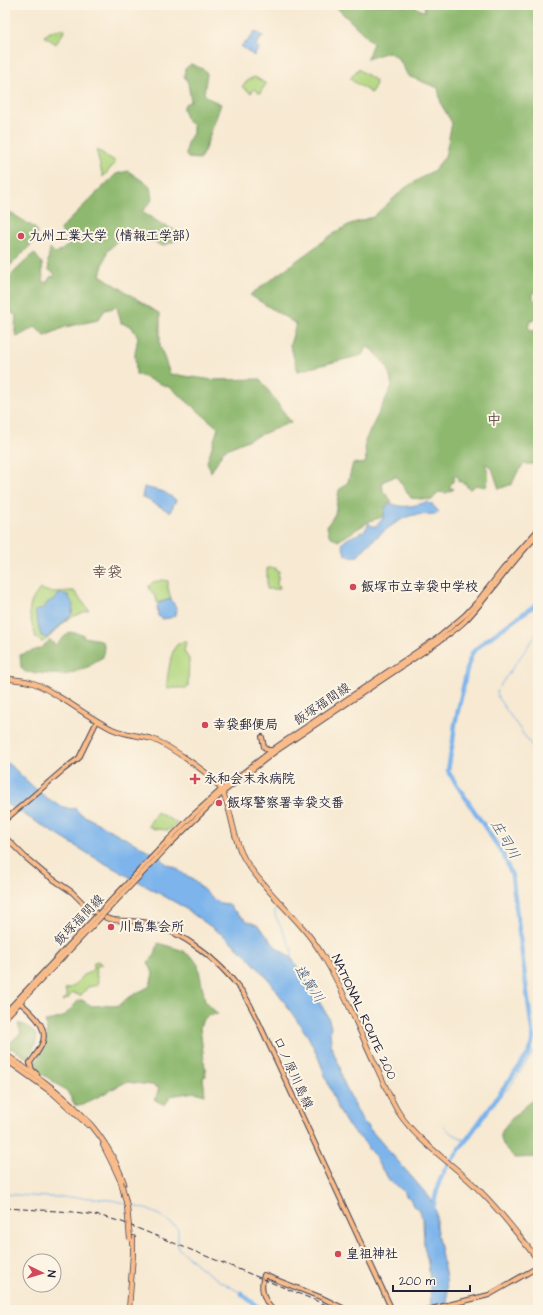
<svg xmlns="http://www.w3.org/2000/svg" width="543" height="1315" viewBox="0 0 543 1315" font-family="'Architects Daughter','Klee One',sans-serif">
  <rect width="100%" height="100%" fill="#fcf5e5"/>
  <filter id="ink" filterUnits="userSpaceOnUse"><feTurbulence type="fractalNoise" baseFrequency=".025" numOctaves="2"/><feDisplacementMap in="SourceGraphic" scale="8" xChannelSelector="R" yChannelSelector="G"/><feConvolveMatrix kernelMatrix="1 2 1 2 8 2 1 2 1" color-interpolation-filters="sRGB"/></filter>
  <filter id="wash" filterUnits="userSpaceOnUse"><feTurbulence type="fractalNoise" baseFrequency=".012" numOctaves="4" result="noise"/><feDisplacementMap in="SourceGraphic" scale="16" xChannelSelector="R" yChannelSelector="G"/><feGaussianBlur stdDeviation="0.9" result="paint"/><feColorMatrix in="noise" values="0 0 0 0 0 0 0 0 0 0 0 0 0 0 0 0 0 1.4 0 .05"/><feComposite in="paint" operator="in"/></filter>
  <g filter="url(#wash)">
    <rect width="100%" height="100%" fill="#f7e9d2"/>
    <g fill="#b2d780" stroke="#6a7c5e">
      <path d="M62,29L65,30L56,44L44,36L52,31Z"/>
      <path d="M358,69L375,80L376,84L371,93L350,79Z"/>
      <path d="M254,77L257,78L266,84L260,93L254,89L251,93L242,87L248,80Z"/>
      <path d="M96,149L116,162L103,177Z"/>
      <path d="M267,568H276V571H279L277,585L280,586L279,589H267Z"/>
      <path d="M163,580L168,581V588L171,599L157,603C157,594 149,592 149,586L153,582Z"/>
      <path d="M40,589L50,592L74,591L89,610L69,618L47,639L42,642L36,638C30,616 24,608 40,589Z"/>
      <path d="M183,642H186L184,651L189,659L188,687L187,688H167C166,681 171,653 175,647C177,644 180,643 183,642Z"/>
      <path d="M157,812L177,823L169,830L155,829L148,826Z"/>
      <path d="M98,961L102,965H99L95,968L98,982L97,983L98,985L88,987L80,996L74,993H72L68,999L62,1001L67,997L65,989C74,989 78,981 84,975C87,973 90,972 93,969L94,963Z"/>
    </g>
    <g fill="#8db86e" stroke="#586d54">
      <path d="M334,5H402L403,6L411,5L425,12L424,5H538V285L533,294V298L538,303V319L531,321L528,327L530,330L538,332V363L537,366L538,368C538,375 539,382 538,388C537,395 535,398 538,404V462L535,464H524L517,473L512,484L499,489L492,468L486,464L485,465C490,473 489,478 486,487L476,485L470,489L467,487L466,484L458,481V477L454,475V480L449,487L454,489L446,493L438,492L432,500L411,498L396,476L382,482L383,491L392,501L385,506V516L370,521L338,541L329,535L327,526L335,514L339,490L348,482L353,463L362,464L366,462L365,441L392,386L388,368L374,351L367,347L362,355L298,371L290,345L296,324L250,295L333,234L350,224L373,217L405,188L434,170L445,157L452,123L441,104L438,88L408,76L399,59L388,52L367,59L373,43Z"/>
      <path d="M191,64L205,70L207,74L204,94L210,99L221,104L205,149L200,159L188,158L186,155L187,143L193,133V125L187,121L183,109L185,104L191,101L188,83L184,76L185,69Z"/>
      <path d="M128,171L150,186L152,200L142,212L160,223L186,236L163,246L126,230L107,252L100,275L160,314V346L170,374L213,380L260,379L291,422L224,450L211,472L207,462L218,428L171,388L136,374L135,354L138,337L131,326L121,323L117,307L105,310L98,320L65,327L45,336L35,327L17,337L15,332L16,315L5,310V281L34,253L42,263L43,281L46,283L51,276L54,277L55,274L49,270L48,261L50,248L56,254L70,244L60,229L116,174Z"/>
      <path d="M5,209L35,228L37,232L36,240L5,271V258L8,247L5,244Z"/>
      <path d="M69,632L83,634V637L101,640L104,645L103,657L94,662L90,666L69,674L63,675L25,672L21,667L20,655L41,648L50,640L56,645Z"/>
      <path d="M158,943L181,950L193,958L198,965L205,1001L218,1014L210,1015L203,1019L200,1028L206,1076L203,1077L205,1095L195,1092L170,1096L165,1105L155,1100L159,1088L152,1085L126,1082L82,1105L79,1106L75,1105L67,1091L38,1071L36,1062C45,1048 50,1038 45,1022L63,1017L69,1011L79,1000H82L92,1006L104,1005L112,1006L120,1005L126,999L150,986L153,973L148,962L155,955Z"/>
      <path d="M18,1024C25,1024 27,1026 32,1030C42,1039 32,1050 27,1058L15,1050L5,1046V1044L11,1042L21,1033Z"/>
      <path d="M537,1099H538V1157L515,1158C510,1153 502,1146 501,1138C499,1126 525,1107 533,1100Z"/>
    </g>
    <g fill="#7bb4eb" stroke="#4e6b93">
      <path d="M255,31L263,36L256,45L259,48L254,56L241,46L244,43H246Z"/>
      <path d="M144,487L164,492L176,500L170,512L142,497Z"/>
      <path d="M426,502L432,504L439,512V513C429,516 419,513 410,516C395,520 367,544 358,556L350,557L345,554L342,544C348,535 359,536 366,529C367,527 368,525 369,523L372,526H376L384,517L385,508L391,503C401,509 415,506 426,502Z"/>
      <path d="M59,594L68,595L73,605L72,614L47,638L41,636L35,611L43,609L48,602L55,599Z"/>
      <path d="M171,599L177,609L176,615L170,618L162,619L158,616L157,606L159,603Z"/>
      <path d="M5,761C26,777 38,797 64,807C68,808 71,810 75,808L79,813L147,850L161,858L165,863L176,868L186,876L190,877L213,899L220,903L229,904L232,909L247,921L258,925L261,928L275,946L292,959L309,984L328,1017L331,1027L330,1032L332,1049L340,1067L343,1081L362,1120L430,1198L436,1212V1227L446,1278L448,1310H431L430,1282L428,1263L424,1246L423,1220L419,1210L413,1206L410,1198L406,1196L405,1193L401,1189L390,1181L379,1165L374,1155L369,1150L365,1143L348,1126L338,1109L318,1057L309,1038L270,981L245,954L227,938L180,905L97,859L5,803Z"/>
    </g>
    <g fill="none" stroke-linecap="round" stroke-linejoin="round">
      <g stroke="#7bb4eb" stroke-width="1">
        <path d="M499,687L538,632"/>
        <path d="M497,691L498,698L538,755"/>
        <path d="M277,906L275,910V915L292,950L291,959"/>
        <path d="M497,1098C513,1090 524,1061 538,1048"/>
        <path d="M443,1125L451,1133L465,1140"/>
        <path d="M5,1194C21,1195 36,1197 52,1197C78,1198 98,1196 124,1203"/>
        <path d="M129,1205C136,1207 144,1208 151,1211C161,1215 169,1222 178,1229V1248L201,1268L221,1282L227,1285L241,1293"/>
      </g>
      <g stroke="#7bb4eb" stroke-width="4.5">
        <path d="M432,1212L438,1185L444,1171L529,1053L533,1039L512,876L503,854L449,773L448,770L453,741L455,724L468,665L472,653L485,641L538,603"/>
        <path d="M241,1293L261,1310"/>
      </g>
    </g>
  </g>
  <g filter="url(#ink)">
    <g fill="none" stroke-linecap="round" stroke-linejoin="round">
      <defs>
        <g id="major">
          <path d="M262,737L264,747L268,750H271"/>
          <path d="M5,820L63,770L79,758L97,721"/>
          <path d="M5,837L25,857L44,873L72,892L91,911L95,912"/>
          <path d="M106,918C120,923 134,919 148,923C185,933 218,960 241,990C248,1000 254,1012 259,1023L392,1310"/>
          <path d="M18,1001C30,1011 50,1027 42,1044C39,1051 34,1057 30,1063"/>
          <path d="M5,1013L168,840L191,817L221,790L275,748L439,637L465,615L478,601L503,569L538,530"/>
          <path d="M5,1018L172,842L222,793L276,751L441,640C449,634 458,628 465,621C491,594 511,561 538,535"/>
          <path d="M30,1063L32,1070L37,1074"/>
          <path d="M273,1310C263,1300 260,1288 264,1275L320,1297L347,1310"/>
          <path d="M427,1310L489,1295L538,1267"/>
        </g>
        <g id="highway">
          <path d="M5,678C14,680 24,680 33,683C45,687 55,695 66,701C81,711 96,721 112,729C125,735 139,735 152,739C165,743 204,770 214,780C234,802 230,836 245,860C267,895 302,920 323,956C345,991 359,1031 377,1068C384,1083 390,1099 399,1113C420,1145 456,1165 482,1193C502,1213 520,1237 538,1260"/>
          <path d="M5,1054C57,1090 103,1121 124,1183"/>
          <path d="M5,1059L54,1094L88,1125"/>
          <path d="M103,1145L115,1169L121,1182"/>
          <path d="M129,1310L133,1254V1238"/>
        </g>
      </defs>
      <use href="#major" stroke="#424052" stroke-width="6"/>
      <use href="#highway" stroke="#424052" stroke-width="6"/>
      <use href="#major" stroke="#f9bc8a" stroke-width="4"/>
      <use href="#highway" stroke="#f9bc8a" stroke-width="4.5"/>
      <path stroke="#22223b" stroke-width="1" stroke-dasharray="6 3" stroke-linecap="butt" d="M5,1208L75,1212L101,1216L122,1222L339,1310"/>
      <defs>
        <path id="highway-bridge" d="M121,1182L127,1206L130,1239"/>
      </defs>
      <use href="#highway-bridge" stroke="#424052" stroke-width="6" stroke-linecap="butt"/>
      <use href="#highway-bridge" stroke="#f9bc8a" stroke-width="4.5"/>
    </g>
  </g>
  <g fill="#d1495b" stroke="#fcf5e5" stroke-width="1.5">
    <circle cx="21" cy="236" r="4"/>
    <circle cx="353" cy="587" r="4"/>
    <circle cx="205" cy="725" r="4"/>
    <path d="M193 773h4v4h4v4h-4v4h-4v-4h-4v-4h4z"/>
    <circle cx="219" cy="803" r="4"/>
    <circle cx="111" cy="927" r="4"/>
    <circle cx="338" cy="1254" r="4"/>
  </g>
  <g text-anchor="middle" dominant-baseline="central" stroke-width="4" stroke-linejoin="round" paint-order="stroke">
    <g font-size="13" font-weight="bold" fill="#22223b" stroke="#fcf5e5" text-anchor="start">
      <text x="29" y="236">九州工業大学（情報工学部）</text>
      <text x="361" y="587">飯塚市立幸袋中学校</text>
      <text x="213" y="725">幸袋郵便局</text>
      <text x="204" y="779">永和会末永病院</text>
      <text x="227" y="803">飯塚警察署幸袋交番</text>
      <text x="119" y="927">川島集会所</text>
      <text x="346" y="1254">皇祖神社</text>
    </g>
    <g font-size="13" fill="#22223b" stroke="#fcf5e5">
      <text transform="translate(322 704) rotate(-34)">飯塚福間線</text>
      <text transform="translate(79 920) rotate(-46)">飯塚福間線</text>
      <text transform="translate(364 1017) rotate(65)">NATIONAL ROUTE 200</text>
      <text transform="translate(293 1073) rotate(65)">口ノ原川島線</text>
    </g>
    <g font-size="14" font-style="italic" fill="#415579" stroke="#fcf5e5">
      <text transform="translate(505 840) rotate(60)">庄司川</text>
      <text transform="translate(309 984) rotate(57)">遠賀川</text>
    </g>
    <g font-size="15" font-weight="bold" fill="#64504c" stroke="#fcf5e5">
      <text x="494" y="420">中</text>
      <text x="107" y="572">幸袋</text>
    </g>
  </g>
  <rect width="543" height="1315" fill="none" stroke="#fcf5e5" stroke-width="20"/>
  <g transform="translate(42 1273) rotate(95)"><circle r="19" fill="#fcf5e5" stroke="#a5a1a1"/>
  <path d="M0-3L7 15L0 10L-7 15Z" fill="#d1495b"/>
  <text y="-6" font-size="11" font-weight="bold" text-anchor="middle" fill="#22223b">N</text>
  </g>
  <path d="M393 1285v6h77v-6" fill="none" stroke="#22223b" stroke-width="2"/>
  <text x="399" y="1285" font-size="12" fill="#22223b" stroke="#fcf5e5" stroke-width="3" paint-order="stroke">200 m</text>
</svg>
